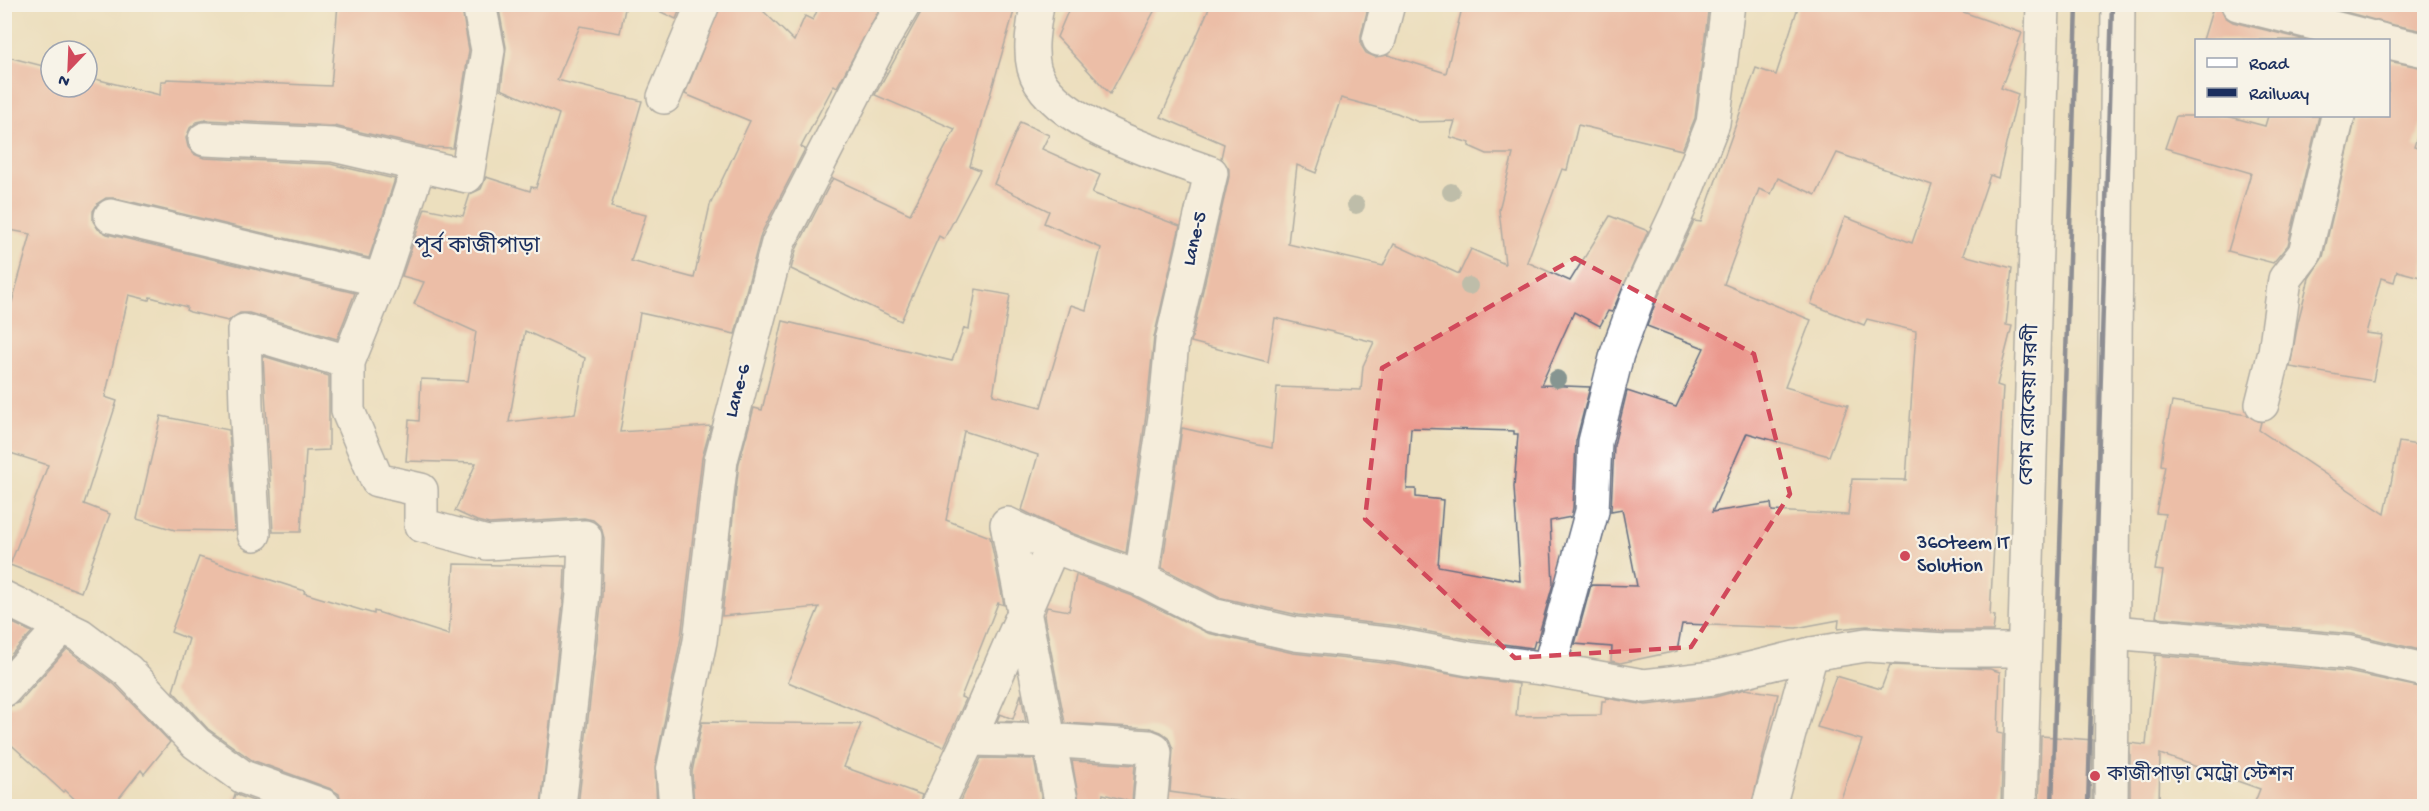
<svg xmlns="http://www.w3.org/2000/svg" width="2429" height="811" viewBox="0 0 2429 811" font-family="'Gochi Hand','Noto Sans Bengali',sans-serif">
  <rect width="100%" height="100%" fill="#f7f3e8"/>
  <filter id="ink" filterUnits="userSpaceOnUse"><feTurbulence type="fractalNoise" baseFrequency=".0167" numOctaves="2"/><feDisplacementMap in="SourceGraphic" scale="12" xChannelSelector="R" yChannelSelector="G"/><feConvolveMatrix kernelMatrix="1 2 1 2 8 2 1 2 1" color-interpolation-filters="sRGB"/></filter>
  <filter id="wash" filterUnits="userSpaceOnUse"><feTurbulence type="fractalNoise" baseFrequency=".008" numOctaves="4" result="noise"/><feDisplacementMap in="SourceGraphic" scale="24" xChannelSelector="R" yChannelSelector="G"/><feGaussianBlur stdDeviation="1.35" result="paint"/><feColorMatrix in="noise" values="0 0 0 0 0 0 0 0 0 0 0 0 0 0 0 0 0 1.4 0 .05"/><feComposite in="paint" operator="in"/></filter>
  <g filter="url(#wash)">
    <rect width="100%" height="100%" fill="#ecdfbe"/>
    <g id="blocks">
      <g fill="#eb988d" fill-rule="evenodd">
        <path d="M338,4H461L469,50L453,148L426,147L334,126L206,120L197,122L190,128L186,138L188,147L194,154L204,158L330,164L395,179L369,258L115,198H106L98,203L93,211V221L98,229L107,234L355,293L337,339L249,313H240L228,321L190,312L186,310L187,307L150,297L149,300L129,295L105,397L117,401L84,504L110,514L81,592L10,565L48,465L4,451V299L12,302L31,234L4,229V56L51,68V87H87V77L160,95L161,81H166L167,79L331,86Z"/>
        <path d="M498,4H626L620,33L580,26L557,80L642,101L611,207L646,215L631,261L694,278L710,205L750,121L685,94L721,4H756L794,41L805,16L813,20L820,4H882L837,87L834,85L801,147L805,149L761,234L735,334L640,313L620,432L711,426L702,458L681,638L655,768L657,807L578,806L602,596L604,538L601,527L593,520L584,518L489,524L477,521L455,511L476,463L406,461L409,420L419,421L421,379L468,381L476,332L414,304L424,282L402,276L425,208L463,216L470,194L481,189L486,177L530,191L531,187L536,188L559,114L501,89L506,47ZM525,331L585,358L575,414L509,422Z"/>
        <path d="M644,4H682L676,19Z"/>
        <path d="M923,4H1016L970,166L980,170L944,239L939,236L901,321L791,269L796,250L833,178L910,214L955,129L875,95L920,14Z"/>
        <path d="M1071,4H1158L1110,94L1057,37Z"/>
        <path d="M1211,4H1369L1361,35V45L1366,53L1375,57L1388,55L1446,73L1463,4H1709L1695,118L1682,150L1578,125L1567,170L1562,169L1527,262L1570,281L1610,216L1648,231L1612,312L1608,311L1600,326L1574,312L1541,385L1590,387L1576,441L1573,508L1571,517L1550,521L1553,584L1537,641H1535L1533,648L1472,640L1398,626L1298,615L1218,597L1162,568L1182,428L1272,448L1277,387L1361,390L1363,366L1374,342L1275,318L1268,362L1191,342L1229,177V169L1221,158L1224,144L1161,117ZM1341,98L1397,113L1418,122L1455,121L1450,137L1470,143L1469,146L1487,154H1513L1499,210L1505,264L1471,249L1459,274L1394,244L1383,266L1288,244L1297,165L1316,173ZM1411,428L1514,431V434H1518L1514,487L1520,581L1438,566L1443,500L1416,497V489H1407Z"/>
        <path d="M1799,4H1941L2022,33L2001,88L2018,94L1998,178L1990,175L1963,255L2012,268L2006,325L2012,326L1997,385L2003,387L1990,615L1995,616L1993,631H1946L1867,626L1838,629L1839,620L1796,628L1682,624L1677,651L1620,663L1611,661L1612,647L1575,644L1591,585L1637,586L1622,509L1611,511L1614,445L1627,391L1676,407L1704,348L1647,326L1656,301L1694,221L1701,222L1756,68L1776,75ZM1837,153L1932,185L1912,243L1845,217L1811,304L1864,325L1867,319L1916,331L1906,480L1852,479L1848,515L1772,511L1771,503L1712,512L1747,433L1829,456L1848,405L1785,387L1811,320L1724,284L1759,189L1771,194L1778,178L1816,195Z"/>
        <path d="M2214,4H2220L2225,17L2233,22L2306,40H2203Z"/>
        <path d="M2317,4H2424V31L2389,24Z"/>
        <path d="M2388,61L2424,68V114L2414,147L2424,150V278L2397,271L2394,282L2381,278L2366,333L2382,335L2373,381L2290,367L2298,322L2309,278L2323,257L2356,116H2388Z"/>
        <path d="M2176,116H2227L2265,126L2268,116H2319L2288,245L2273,263L2228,251L2251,173L2165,148Z"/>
        <path d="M1020,122L1049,135L1042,149L1100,175L1092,193L1180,226L1154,337L1146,415L1126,553L1060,529L1022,510L1038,455L964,431L946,520L990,537L1004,605L998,603L961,697L966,699L944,747L788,682L819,607L722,616L739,463L754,408L762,410L783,321L952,361L964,328L969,329L976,289L1010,295L993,395L1041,407L1071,305L1086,310L1101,248L1044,223L1049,211L994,184Z"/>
        <path d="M263,356L329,376V450L306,451L301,532H273Z"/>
        <path d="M2172,402L2247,415L2261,422L2259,430L2385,514L2399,442L2424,446V651L2353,634L2156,617L2163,571L2155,570L2165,514L2156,513L2165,466L2161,465L2164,440Z"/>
        <path d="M161,416L229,430L235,531L175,530L137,519Z"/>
        <path d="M199,557L305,591L304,593L374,614V611L449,635L454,564L565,566L564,593L541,806L342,807L339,794L331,789L252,760L208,729L173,691L189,639L171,632Z"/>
        <path d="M1076,575L1133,596L1208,633L1293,653L1393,664L1466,677L1519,684L1516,716L1601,715L1602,701H1606V698L1646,705L1715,697L1745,689L1778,694L1751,807H1276L1170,792L1173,749L1168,737L1161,732L1150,728L1065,723L1044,616L1047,607L1069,611Z"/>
        <path d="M4,619L32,632L4,662Z"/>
        <path d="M67,649L115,685L170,742L144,774L141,770L112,807H83L65,790L63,792L4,738V708L18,703Z"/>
        <path d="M2155,655L2348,672L2424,688V807H2253L2260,789L2160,754L2159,807H2130V743L2146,745Z"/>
        <path d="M1890,665L1990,669L2000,672L1998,733L2003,734L2001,807H1838L1862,740L1817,727L1836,676L1881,689Z"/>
        <path d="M1021,694L1026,722L997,721L1000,714L1013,719Z"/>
        <path d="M702,722L861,724L844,767L922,795L918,807H694L692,772Z"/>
        <path d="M2041,736L2093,740L2092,807H2039Z"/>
        <path d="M981,758L1034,759L1043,807H958Z"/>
        <path d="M1072,761L1135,765L1132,802L1103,794L1101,807H1080Z"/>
        <path d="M235,794L237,795L270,807H231Z"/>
      </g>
    </g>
  </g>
  <g filter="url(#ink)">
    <use href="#blocks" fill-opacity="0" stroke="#646d80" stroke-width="1.5"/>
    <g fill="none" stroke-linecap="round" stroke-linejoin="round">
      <defs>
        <g id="street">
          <path d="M1037,4C1034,26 1029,47 1034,68C1048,123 1163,155 1211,173L1172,341L1165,417L1141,579"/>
          <path d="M2238,4L2381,40"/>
          <path d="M1379,39L1388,4"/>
          <path d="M2388,42L2424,50"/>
          <path d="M664,97L703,4"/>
          <path d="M205,139L333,145L467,176L488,50L479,4"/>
          <path d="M419,165L381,280L348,362V411L377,480L421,490V525L487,543L585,537L583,594L559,806"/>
          <path d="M111,216L381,280"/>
          <path d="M2262,404L2275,352L2285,279L2305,253L2338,116"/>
          <path d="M254,534L246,406L244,331L348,362"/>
          <path d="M1053,546L1007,524L1062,806"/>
          <path d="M4,598L80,635L128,671L196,743L243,777L324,806"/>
          <path d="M2113,632L2351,653L2424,670"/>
          <path d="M1549,669L1592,511L1595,442L1617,354L1639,294L1678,211L1713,123L1728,4"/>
          <path d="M4,690L62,627"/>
          <path d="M969,739L1060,741L1149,747L1154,749L1155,753L1150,806"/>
          <path d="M676,806L673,771L700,641L721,460L778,243L880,44L904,4"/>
          <path d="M937,806L969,739L1053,546L1141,579L1212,615L1295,634L1396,645L1469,659L1549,669L1644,686L1713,678L1811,654L1866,645L1945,650H2023"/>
          <path d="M1769,806L1811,654"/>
        </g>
        <g id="primary">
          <path d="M2020,806L2043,4"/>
          <path d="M2111,806L2118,4"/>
        </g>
      </defs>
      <use href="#street" stroke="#646d80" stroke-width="36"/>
      <use href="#primary" stroke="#646d80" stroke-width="36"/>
      <use href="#street" stroke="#fff" stroke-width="33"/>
      <use href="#primary" stroke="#fff" stroke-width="33"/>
      <g stroke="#1b2f5e" stroke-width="4.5">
        <path d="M2052,806L2077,4"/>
        <path d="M2088,806L2112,4"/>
      </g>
    </g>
    <g fill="#869591">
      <circle cx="1451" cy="192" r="9"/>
      <circle cx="1356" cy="205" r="9"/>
      <circle cx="1469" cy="286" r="9"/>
      <circle cx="1557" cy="379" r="9"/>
    </g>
  </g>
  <path d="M0 0H2429V811H0ZM1575,258L1754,354L1790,494L1691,647L1515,658L1365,519L1382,368Z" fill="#ecdfbe" fill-opacity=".55" fill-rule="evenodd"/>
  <path fill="none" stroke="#d1495b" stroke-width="4.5" stroke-dasharray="12 8" stroke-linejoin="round" d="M1575,258L1754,354L1790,494L1691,647L1515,658L1365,519L1382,368Z"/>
  <g fill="#d1495b" stroke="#f7f3e8" stroke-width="2">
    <circle cx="1905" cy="556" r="6"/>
    <circle cx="2095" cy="776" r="6"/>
  </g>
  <g text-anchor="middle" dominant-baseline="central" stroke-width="4.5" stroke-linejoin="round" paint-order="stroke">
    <g font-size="20" fill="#1b2f5e" stroke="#f7f3e8">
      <text transform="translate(1196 239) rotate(-77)">Lane-5</text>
      <text transform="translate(739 391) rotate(-75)">Lane-6</text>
      <text transform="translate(2031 405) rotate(-88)">বেগম রোকেয়া সরণী</text>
    </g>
    <g font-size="20" fill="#1b2f5e" stroke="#f7f3e8" text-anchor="start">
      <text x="1917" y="544">360teem IT<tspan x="1917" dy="23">Solution</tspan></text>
      <text x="2107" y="776">কাজীপাড়া মেট্রো স্টেশন</text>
    </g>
    <g font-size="22" fill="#1b2f5e" stroke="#f7f3e8">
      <text x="477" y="248">পূর্ব কাজীপাড়া</text>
    </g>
  </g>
  <rect width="2429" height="811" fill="none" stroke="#f7f3e8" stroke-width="24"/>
  <rect x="2195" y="39" width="195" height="78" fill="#f7f3e8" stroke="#9fa5b1" stroke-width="1.5"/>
  <rect x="2207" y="58" width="30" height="9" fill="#ffffff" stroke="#9fa5b1" stroke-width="1.5"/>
  <text x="2249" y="69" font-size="18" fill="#1b2f5e">Road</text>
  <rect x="2207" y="88" width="30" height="9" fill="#1b2f5e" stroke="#9fa5b1" stroke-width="1.5"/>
  <text x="2249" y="99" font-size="18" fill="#1b2f5e">Railway</text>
  <g transform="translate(69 69) rotate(203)"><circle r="28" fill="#f7f3e8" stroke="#9fa5b1" stroke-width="1.5"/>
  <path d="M0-4.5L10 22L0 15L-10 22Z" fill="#d1495b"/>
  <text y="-9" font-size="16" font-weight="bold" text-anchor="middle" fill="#1b2f5e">N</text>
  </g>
</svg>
